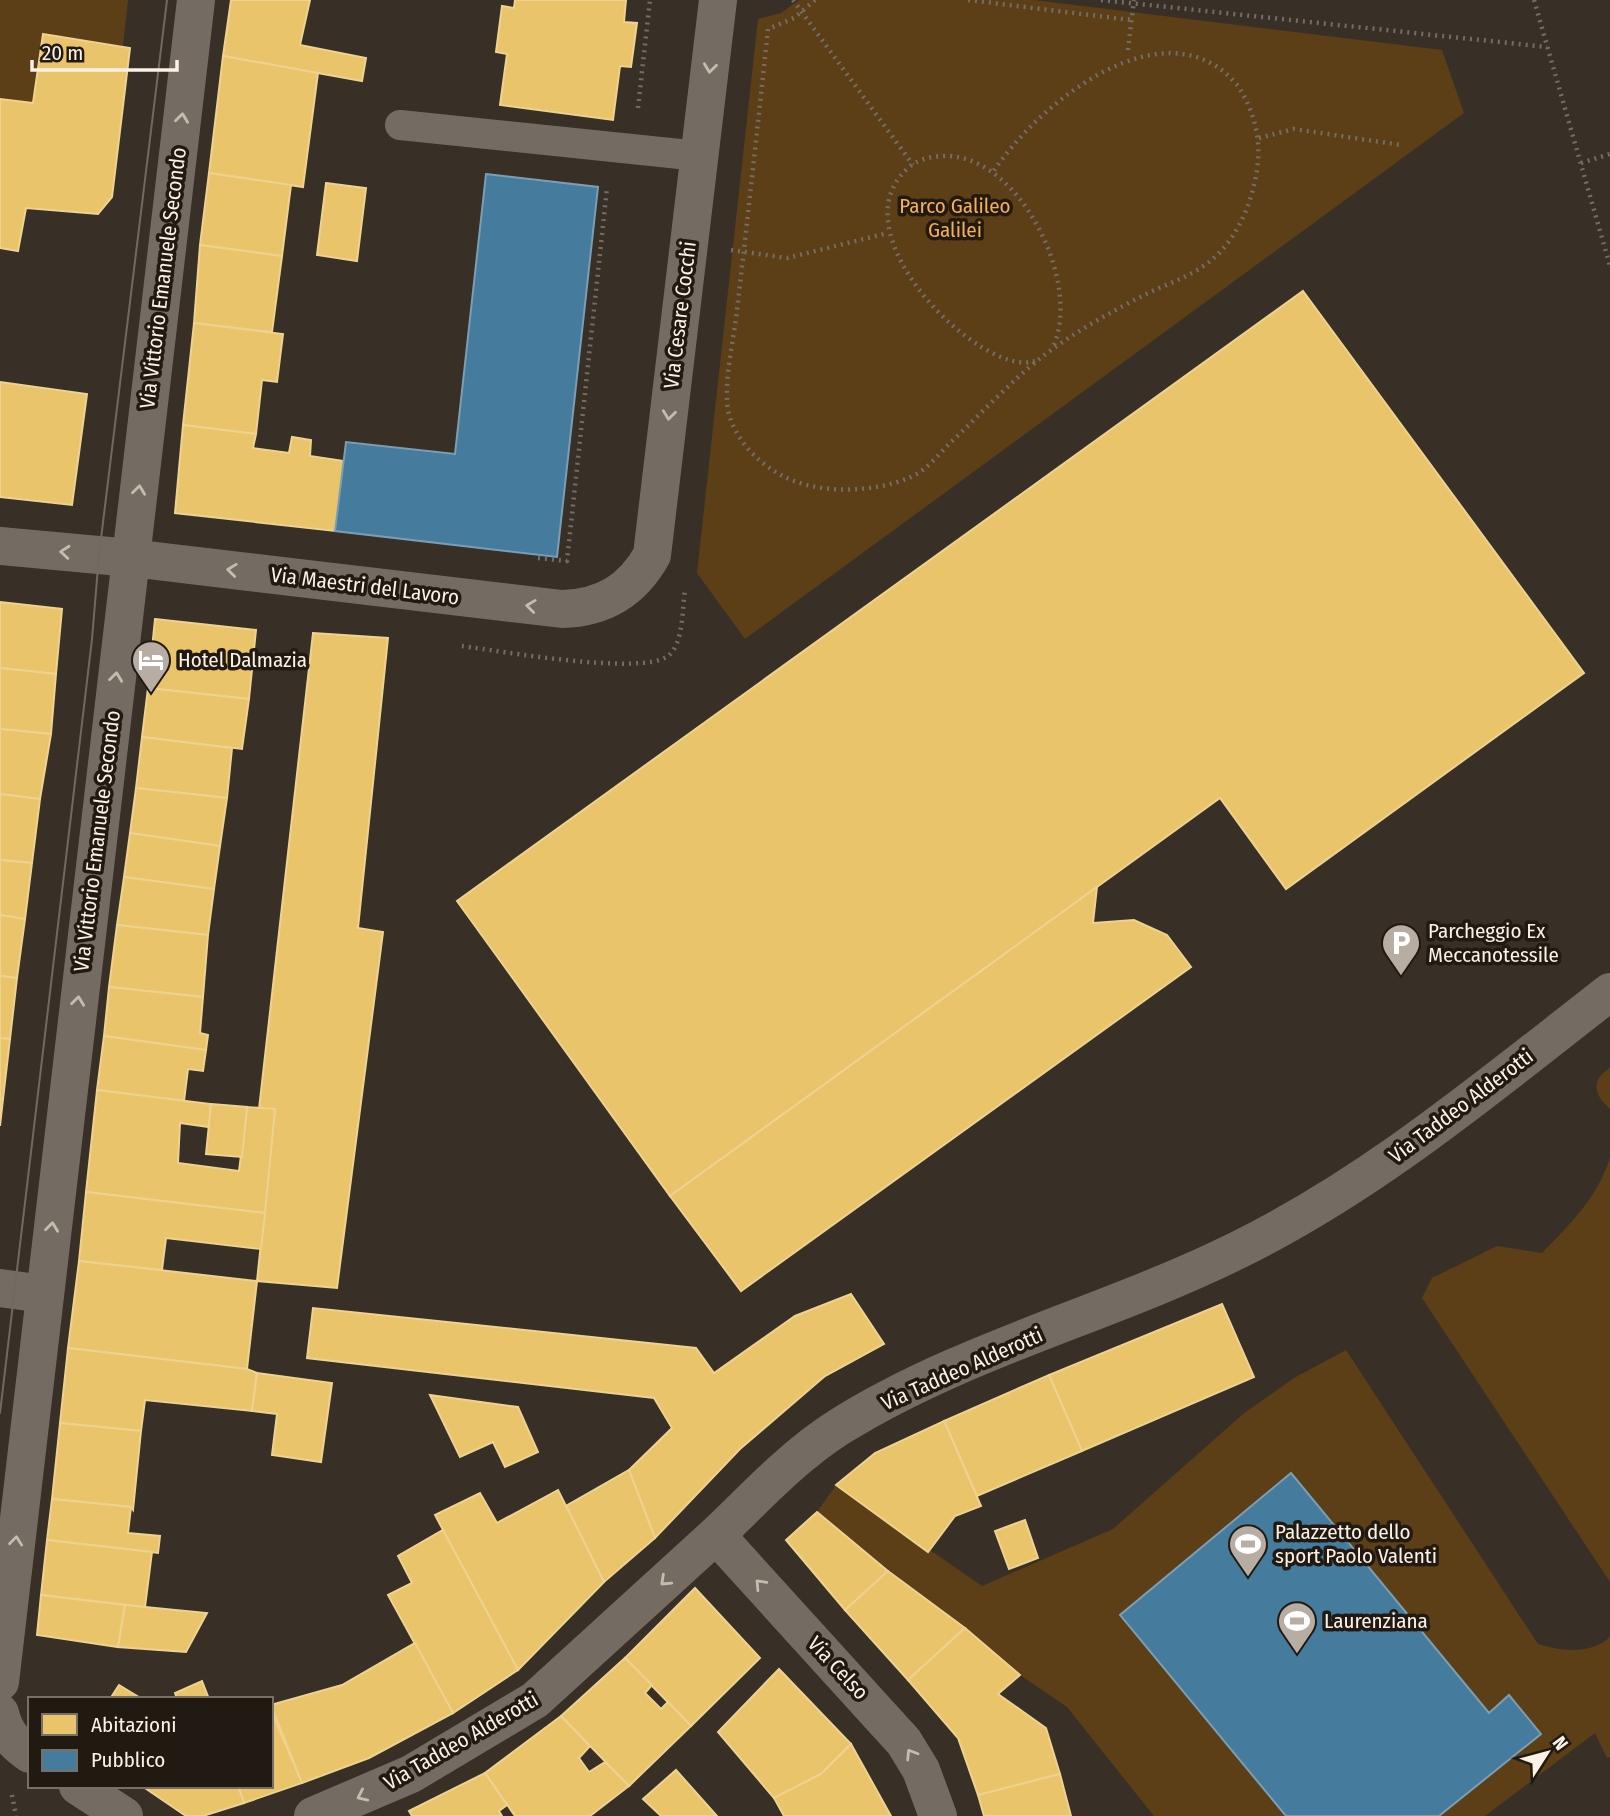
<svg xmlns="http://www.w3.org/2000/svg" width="1610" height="1816" viewBox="0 0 1610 1816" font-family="'Fira Sans Condensed',sans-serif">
  <rect width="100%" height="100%" fill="#383027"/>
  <g fill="#5c3e17">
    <path d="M0,0H128L123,46L43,34L33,103L0,99Z"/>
    <path d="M799,0H1034L1442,50L1464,113L745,639L697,573L758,19L781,13Z"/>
    <path d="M1610,1068V1109C1594,1095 1590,1080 1610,1068Z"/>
    <path d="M1610,1158V1582L1422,1298L1432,1278L1497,1246L1542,1253C1571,1223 1597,1198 1610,1158Z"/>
    <path d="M1346,1350L1538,1644C1561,1651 1591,1655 1610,1637V1757L1607,1758L1595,1733L1485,1816H1154L1067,1707L1020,1675L817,1512L836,1485L982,1586L1113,1529L1243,1414L1294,1378Z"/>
  </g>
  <g fill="#e9c46a" stroke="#eed28f" stroke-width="2">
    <path d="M231,0H310L300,45L366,58L362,81L223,56Z"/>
    <path d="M515,0H626L624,22L637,23L631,67L620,66L613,120L500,105L507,54L496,52L502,6L514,8Z"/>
    <path d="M43,34L130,48L112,197L98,214L26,208L18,251L0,248V99L33,103Z"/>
    <path d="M223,56L318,73L303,187L209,173Z"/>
    <path d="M209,173L291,185L282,256L200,245Z"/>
    <path d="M326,183L366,188L357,261L317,255Z"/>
    <path d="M200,245L282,256L272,332L194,323Z"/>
    <path d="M1303,291L1584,673L1286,889L1220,798L670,1196L457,901Z"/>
    <path d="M194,323L283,334L277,382L262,380L256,434L183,425Z"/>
    <path d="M0,382L87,394L72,505L0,497Z"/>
    <path d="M183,425L256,434L253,448L289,453L292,437L311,440L310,456L344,461L335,531L175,513Z"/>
    <path d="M0,602L62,609L56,674L0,668Z"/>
    <path d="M155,619L256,630L249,699L148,688Z"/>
    <path d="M313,633L388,638L358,928L383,932L337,1288L257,1281L275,1109H259Z"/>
    <path d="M0,668L56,674L51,734L0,729Z"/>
    <path d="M148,688L249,699L242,749L142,737Z"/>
    <path d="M0,729L51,734L40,799L0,794Z"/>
    <path d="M142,737L232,748L227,798L136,788Z"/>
    <path d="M136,788L227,798L220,846L130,833Z"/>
    <path d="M0,794L40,799L32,863L0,860Z"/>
    <path d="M130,833L220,846L214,889L124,877Z"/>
    <path d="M0,860L32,863L25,919L0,915Z"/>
    <path d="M124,877L214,889L208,935L117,925Z"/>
    <path d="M1097,887L1093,923L1134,920L1167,935L1191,967L741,1291L670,1196Z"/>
    <path d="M0,915L25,919L17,978L0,976Z"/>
    <path d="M117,925L208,935L203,997L109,987Z"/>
    <path d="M0,976L17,978L10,1039L0,1038Z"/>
    <path d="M109,987L203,997L200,1033L208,1035L206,1050L104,1036Z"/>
    <path d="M104,1036L206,1050L203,1071L188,1069L184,1101L97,1090Z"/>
    <path d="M0,1038L10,1039L3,1099H0Z"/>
    <path d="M97,1090L211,1104L209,1127L180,1123L178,1163L239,1171L247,1107L275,1109L265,1213L86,1192Z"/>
    <path d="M0,1099H3L0,1126Z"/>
    <path d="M211,1104L247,1107L242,1157L206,1154Z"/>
    <path d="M86,1192L265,1213L261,1249L166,1238L162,1270L79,1261Z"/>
    <path d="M79,1261L257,1281L247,1369L68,1348Z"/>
    <path d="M851,1294L884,1344L825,1376L740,1449L655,1538L629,1470L672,1428L654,1398L307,1358L313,1308L696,1348L714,1373L795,1316Z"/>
    <path d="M1222,1304L1254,1377L1082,1451L1049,1375Z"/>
    <path d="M68,1348L247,1369L257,1373L252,1411L145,1400L141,1431L60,1423Z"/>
    <path d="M257,1373L332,1383L321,1462L272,1455L277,1414L252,1411Z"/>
    <path d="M1049,1375L1082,1451L977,1496L944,1421Z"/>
    <path d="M430,1395L518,1407L538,1452L505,1467L493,1442L460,1457Z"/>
    <path d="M944,1421L981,1506L955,1516L928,1552L836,1485L875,1453Z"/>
    <path d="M60,1423L141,1431L133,1510L131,1507L52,1499Z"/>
    <path d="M629,1470L655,1538L604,1582L566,1506Z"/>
    <path d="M558,1490L604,1582L518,1670L435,1515L480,1493L497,1523Z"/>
    <path d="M52,1499L131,1507L128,1533L160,1536L158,1553L47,1540Z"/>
    <path d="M817,1512L888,1571L845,1610L786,1540Z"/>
    <path d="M1025,1520L1038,1558L1009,1569L995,1531Z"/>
    <path d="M443,1530L518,1670L453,1713L388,1595L412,1583L398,1556Z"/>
    <path d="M47,1540L152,1552L145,1607L41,1595Z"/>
    <path d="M888,1571L965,1628L908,1680L845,1610Z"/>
    <path d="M695,1588L760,1658L691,1726L625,1658Z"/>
    <path d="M41,1595L125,1605L118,1647L37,1635Z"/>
    <path d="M125,1605L145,1607L207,1613L186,1652L118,1647Z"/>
    <path d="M965,1628L1020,1675L998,1694L1046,1728L1060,1774L978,1795L958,1738L908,1680Z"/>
    <path d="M415,1643L453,1713L369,1758L302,1783L271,1705L342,1685Z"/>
    <path d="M625,1658L652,1685L645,1693L661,1709L668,1702L691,1726L629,1786L561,1716Z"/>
    <path d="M779,1669L851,1744L821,1774L774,1798L718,1732Z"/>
    <path d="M202,1681L209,1699H177L175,1693Z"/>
    <path d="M119,1685L142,1699H110Z"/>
    <path d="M271,1710L302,1783L244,1803L238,1786H271Z"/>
    <path d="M561,1716L590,1746L579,1758L589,1772L605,1762L629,1786L590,1816H515L485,1773Z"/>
    <path d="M851,1744L891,1816H784L774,1798L821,1774Z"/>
    <path d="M676,1770L717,1816H661L643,1799Z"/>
    <path d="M485,1773L507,1805L499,1811L502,1816H412L409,1811Z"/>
    <path d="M1060,1774L1071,1816H984L978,1795Z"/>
    <path d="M142,1786H238L244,1803L203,1816H186Z"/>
  </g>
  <g fill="#457b9d" stroke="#7c9eb3" stroke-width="2">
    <path d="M486,174L598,187L557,557L335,531L346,442L455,454Z"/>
    <path d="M1291,1473L1489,1713L1509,1695L1541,1734L1439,1816H1286L1120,1615Z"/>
  </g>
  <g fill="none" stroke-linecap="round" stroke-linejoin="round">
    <g stroke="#746d65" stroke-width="4.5" stroke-dasharray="2 5" stroke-linecap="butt">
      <path d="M793,0L913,165"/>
      <path d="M815,0L794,18L768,29C758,123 748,216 737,310C734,339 722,387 729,414C736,440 757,462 781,475C817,495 874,493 911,477C927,470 938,455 950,443C979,416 1006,386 1037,361C1069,335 1107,314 1144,295C1171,282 1200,274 1221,251C1237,234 1249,208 1254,185C1263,149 1258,117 1238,86C1167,0 1039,102 993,172"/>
      <path d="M968,0L1131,20"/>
      <path d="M1101,0L1547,47"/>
      <path d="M1534,0L1610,266"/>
      <path d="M1128,50L1134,0"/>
      <path d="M638,108L650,0"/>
      <path d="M1259,138L1294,129L1401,145"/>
      <path d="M1581,163L1610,154"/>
      <path d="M731,250L787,258L888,233"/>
      <path d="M1035,361C983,379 835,235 907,169C917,159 932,156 946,156C1021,156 1084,286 1052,349"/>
      <path d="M538,558L567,561L607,188"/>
      <path d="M462,646C500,651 641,676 668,656C684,643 682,609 685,590"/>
      <path d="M12,1795L16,1816"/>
    </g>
    <path stroke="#746c62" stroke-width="30" d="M400,125L699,156"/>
    <g stroke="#746c62" stroke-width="38">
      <path d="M0,546L131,558L562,609C603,608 632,591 652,555L718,0"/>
      <path d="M0,1288L44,1294"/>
      <path d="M0,1682L196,0"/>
      <path d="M0,1713C4,1732 14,1743 30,1754"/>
      <path d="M78,1786L124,1816"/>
      <path d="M313,1816L411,1774L535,1700L716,1535"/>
    </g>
    <path stroke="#746c62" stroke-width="38" d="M938,1816L921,1770L904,1742L716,1535C755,1498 793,1456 839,1427C962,1350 1106,1315 1236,1251C1373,1184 1490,1085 1610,992"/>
    <path stroke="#716a62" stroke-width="2" d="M0,1413L92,639L99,555L167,0"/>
  </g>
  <defs><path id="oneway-chevron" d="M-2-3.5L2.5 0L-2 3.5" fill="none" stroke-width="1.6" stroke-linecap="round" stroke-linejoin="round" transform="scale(1.75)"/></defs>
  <g stroke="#c5bcb1">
    <use href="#oneway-chevron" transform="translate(710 68) rotate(97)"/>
    <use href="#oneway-chevron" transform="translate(182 118) rotate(-83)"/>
    <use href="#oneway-chevron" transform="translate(669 415) rotate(97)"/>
    <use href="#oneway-chevron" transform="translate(139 490) rotate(-83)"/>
    <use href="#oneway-chevron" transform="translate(65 552) rotate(-175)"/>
    <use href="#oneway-chevron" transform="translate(232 570) rotate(-173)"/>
    <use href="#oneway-chevron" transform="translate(531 606) rotate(-173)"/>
    <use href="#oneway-chevron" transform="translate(116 677) rotate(-83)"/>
    <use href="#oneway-chevron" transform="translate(78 1001) rotate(-83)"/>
    <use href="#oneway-chevron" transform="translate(52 1227) rotate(-83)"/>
    <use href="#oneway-chevron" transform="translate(16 1541) rotate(-84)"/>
    <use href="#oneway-chevron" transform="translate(665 1581) rotate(137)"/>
    <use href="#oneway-chevron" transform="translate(760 1584) rotate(-133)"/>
    <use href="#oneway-chevron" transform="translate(911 1754) rotate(-122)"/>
    <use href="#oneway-chevron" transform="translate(362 1796) rotate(155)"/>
  </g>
  <defs>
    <symbol id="hotel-pin" viewBox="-11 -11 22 30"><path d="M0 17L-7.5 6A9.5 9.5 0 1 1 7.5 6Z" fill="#b7ada3" stroke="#211a12"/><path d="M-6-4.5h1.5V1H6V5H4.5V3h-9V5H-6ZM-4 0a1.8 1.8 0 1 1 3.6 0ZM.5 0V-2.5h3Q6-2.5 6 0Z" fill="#fff"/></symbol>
    <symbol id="parking-pin" viewBox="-11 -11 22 30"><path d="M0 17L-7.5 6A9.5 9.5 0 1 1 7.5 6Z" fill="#b7ada3" stroke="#211a12"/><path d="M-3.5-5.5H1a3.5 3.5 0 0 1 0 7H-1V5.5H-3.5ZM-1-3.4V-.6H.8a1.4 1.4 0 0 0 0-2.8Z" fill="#fff"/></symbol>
    <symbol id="stadium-pin" viewBox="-11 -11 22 30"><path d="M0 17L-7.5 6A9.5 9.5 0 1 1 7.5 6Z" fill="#b7ada3" stroke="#211a12"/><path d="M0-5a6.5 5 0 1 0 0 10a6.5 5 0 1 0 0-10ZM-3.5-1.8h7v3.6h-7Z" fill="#fff"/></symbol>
  </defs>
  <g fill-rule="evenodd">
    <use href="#hotel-pin" x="129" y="638" width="44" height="60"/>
    <use href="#parking-pin" x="1379" y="921" width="44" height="60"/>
    <use href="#stadium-pin" x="1226" y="1522" width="44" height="60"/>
    <use href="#stadium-pin" x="1275" y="1599" width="44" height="60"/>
  </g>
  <g text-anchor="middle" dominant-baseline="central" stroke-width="7" stroke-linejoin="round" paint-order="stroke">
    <g font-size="21" fill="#f8af54" stroke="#211a12">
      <text x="955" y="206">Parco Galileo<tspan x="955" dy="24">Galilei</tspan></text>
    </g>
    <g font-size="21" fill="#fbf1e6" stroke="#211a12">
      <text transform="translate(163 278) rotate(-83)">Via Vittorio Emanuele Secondo</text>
      <text transform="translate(680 315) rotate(-83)">Via Cesare Cocchi</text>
      <text transform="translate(365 586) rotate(7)">Via Maestri del Lavoro</text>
      <text transform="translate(97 841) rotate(-83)">Via Vittorio Emanuele Secondo</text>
      <text transform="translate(1461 1106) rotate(-37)">Via Taddeo Alderotti</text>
      <text transform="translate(962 1369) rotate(-24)">Via Taddeo Alderotti</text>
      <text transform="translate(838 1668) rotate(47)">Via Celso</text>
      <text transform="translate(461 1741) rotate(-30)">Via Taddeo Alderotti</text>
    </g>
    <g font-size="21" fill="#fbf1e6" stroke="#211a12" text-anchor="start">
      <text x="178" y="660">Hotel Dalmazia</text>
      <text x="1428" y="931">Parcheggio Ex<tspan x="1428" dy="24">Meccanotessile</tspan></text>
      <text x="1275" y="1532">Palazzetto dello<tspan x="1275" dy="24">sport Paolo Valenti</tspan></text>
      <text x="1324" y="1621">Laurenziana</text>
    </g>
  </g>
  <rect x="28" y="1697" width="245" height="91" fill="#211a12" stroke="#787067" stroke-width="2"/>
  <rect x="42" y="1714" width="35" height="21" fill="#e9c46a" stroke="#787067" stroke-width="2"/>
  <text x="91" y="1732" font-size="21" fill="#fbf1e6">Abitazioni</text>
  <rect x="42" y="1750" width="35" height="21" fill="#457b9d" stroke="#787067" stroke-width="2"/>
  <text x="91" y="1767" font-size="21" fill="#fbf1e6">Pubblico</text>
  <g transform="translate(1547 1753) rotate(54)" stroke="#211a12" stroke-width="5" paint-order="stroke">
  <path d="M0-5L12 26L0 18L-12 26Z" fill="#fbf1e6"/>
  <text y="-10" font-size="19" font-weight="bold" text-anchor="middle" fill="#fbf1e6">N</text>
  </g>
  <path d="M32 60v10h145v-10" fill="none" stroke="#fbf1e6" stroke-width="3.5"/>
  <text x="42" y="60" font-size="21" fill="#fbf1e6" stroke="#211a12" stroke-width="5" paint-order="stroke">20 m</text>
</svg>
